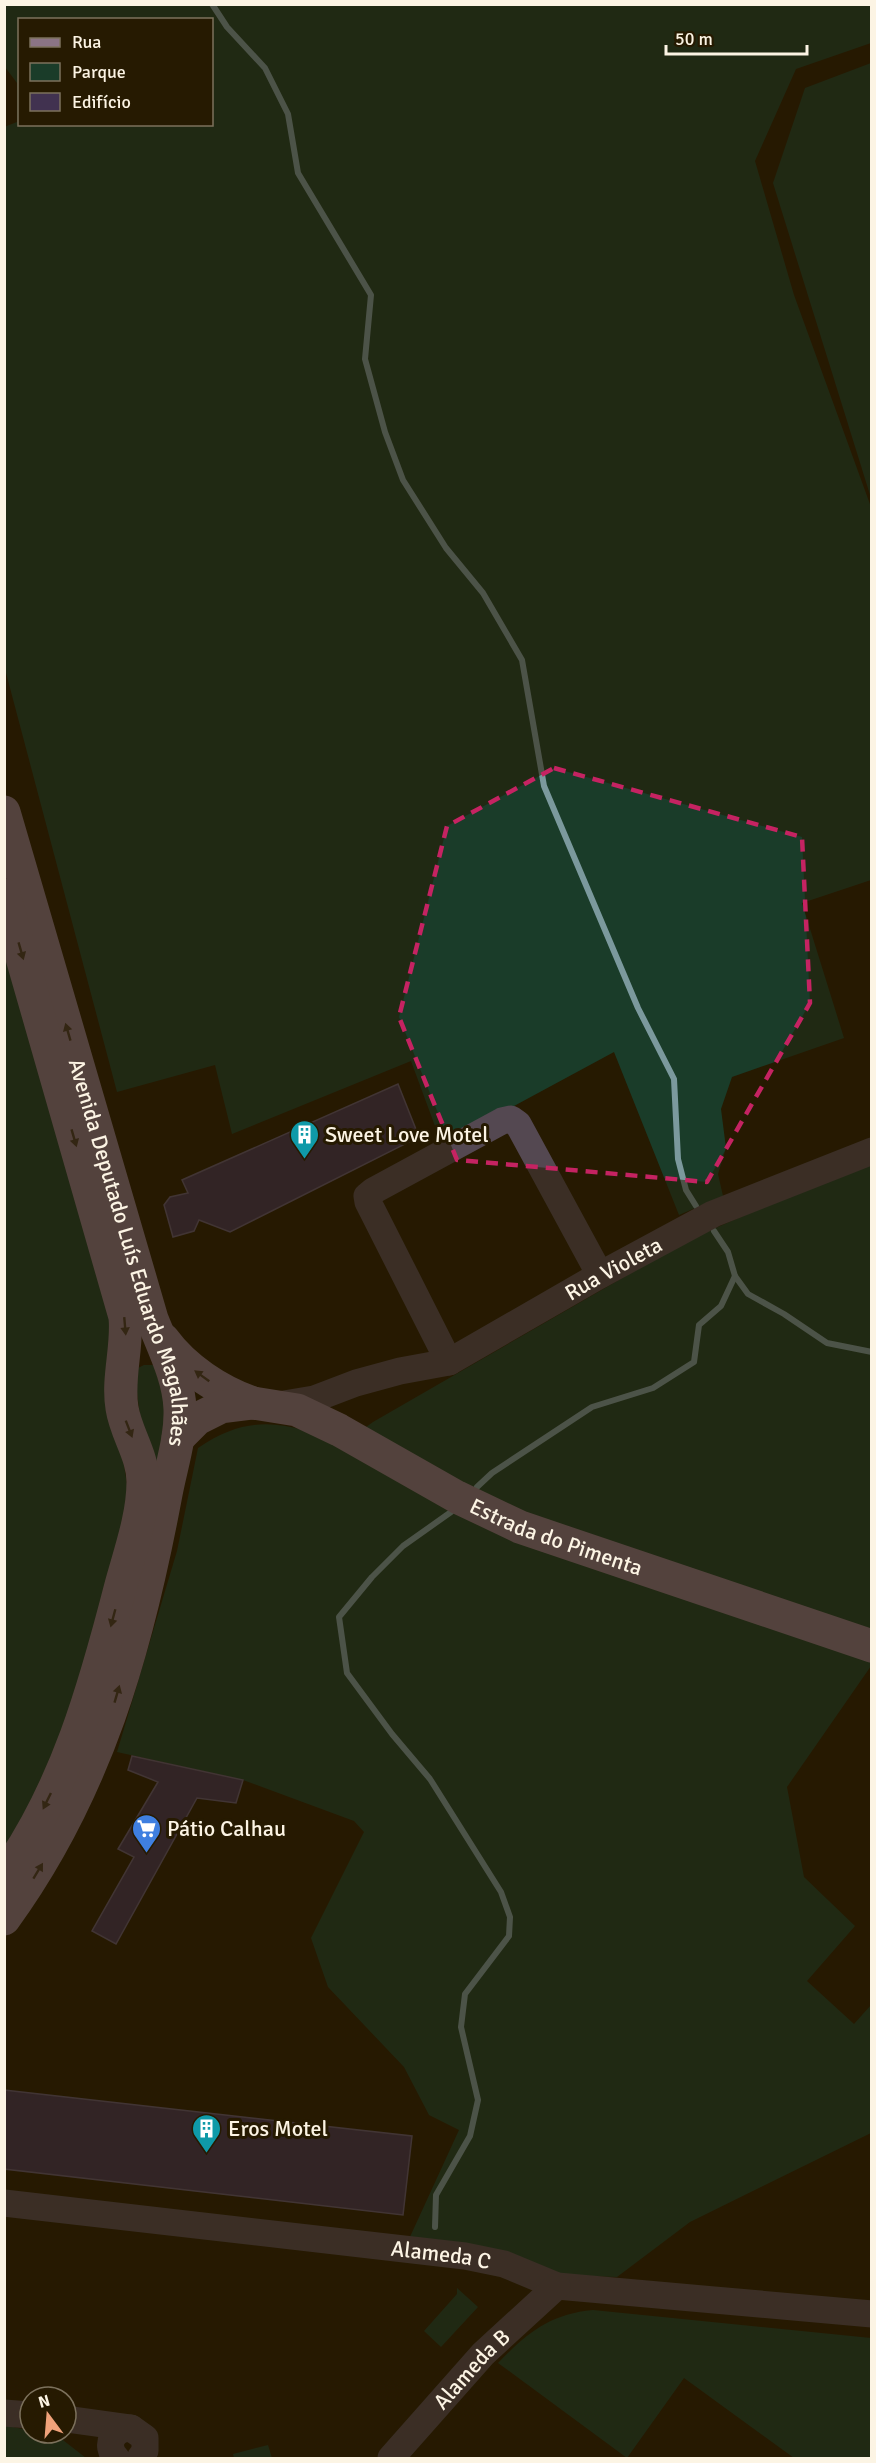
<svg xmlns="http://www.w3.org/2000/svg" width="876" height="2463" viewBox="0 0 876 2463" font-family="Signika,sans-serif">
  <rect width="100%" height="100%" fill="#261a01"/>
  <g fill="#1a3c29" fill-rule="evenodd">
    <path d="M5,5H871V43L796,69L755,161L794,295L871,507V880L802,903L844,1038L732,1077L721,1109L726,1148L718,1174L723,1196L679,1215L614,1052L442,1145L411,1061L232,1134L215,1065L117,1092L5,669L4,127L17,122V83L5,67ZM20,20H212V124H20Z"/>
    <path d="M871,63V498L773,183L805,88Z"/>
    <path d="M4,919L118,1318V1426L130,1504L54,1768L4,1849Z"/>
    <path d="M871,1161V1666L787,1787L804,1877L855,1926L807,1981L854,2024L871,2005V2133L690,2222L617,2277L553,2275L409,2239L459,2130L429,2115L404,2067L328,1987L311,1938L364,1832L354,1821L243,1780L117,1752L177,1551L198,1448C250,1412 288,1422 343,1444L373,1422L690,1239Z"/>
    <path d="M144,1365H153L155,1368L164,1400V1419L153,1514L134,1370Z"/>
    <path d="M457,2288L478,2307L441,2347L424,2331L457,2294Z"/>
    <path d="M593,2310L871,2338V2458H794L684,2378L627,2458L498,2363C527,2333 550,2314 593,2310Z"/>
    <path d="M4,2425L59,2437L86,2458H5Z"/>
    <path d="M268,2445L272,2458H234L233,2454Z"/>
  </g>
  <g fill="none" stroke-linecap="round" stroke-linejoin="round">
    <g stroke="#7b999d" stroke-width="6">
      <path d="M212,4L227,27L265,68L288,114L298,173L371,295L365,359L385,432L403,480L446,548L483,593L522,660L544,786L638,1008L674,1079L678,1159L686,1190L696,1206"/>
      <path d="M735,1276L748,1294L784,1314L827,1343L872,1352"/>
      <path d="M477,1487L492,1473L592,1407L653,1388L694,1362L699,1325L721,1306L735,1276L728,1252L714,1231"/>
      <path d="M435,2227L436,2195L470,2136L478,2100L461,2027L465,1994L509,1936L510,1917L501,1892L430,1779L392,1734L347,1673L339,1617L372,1577L403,1546L451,1512"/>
    </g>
  </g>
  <g fill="#413250" stroke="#635671" stroke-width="1.5">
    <path d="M398,1084L419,1137L230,1232L199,1220L194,1231L173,1237L164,1205L170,1197L188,1193L182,1180Z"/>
    <path d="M132,1756L243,1780L236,1803L197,1798L116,1944L92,1931L134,1857L118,1849L158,1782L128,1770Z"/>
    <path d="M4,2090L412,2136L403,2215L4,2169Z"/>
  </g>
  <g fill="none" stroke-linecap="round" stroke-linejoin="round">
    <g stroke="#544851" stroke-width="27">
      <path d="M449,1362L368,1202L367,1196L373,1191L502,1121L511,1119L518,1124L600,1275"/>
      <path id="s1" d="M278,1405L314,1399L356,1383L400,1371L449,1362L600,1275L713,1214L872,1151"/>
      <path id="s2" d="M4,2203L465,2256L504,2264L557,2286L872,2314"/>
      <path d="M4,2413L30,2415"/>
      <path d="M66,2419L131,2428"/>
      <path d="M116,2458C104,2445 113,2428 131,2428L145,2438V2451L140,2458"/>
      <path id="s3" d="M391,2458L483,2354L557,2286"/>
    </g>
    <g stroke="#8b7485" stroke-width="33">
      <path id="s4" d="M4,812L152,1319C163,1347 179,1378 180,1409C181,1438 171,1467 166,1494C137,1649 97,1791 4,1919"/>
      <path d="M4,895L125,1317C128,1347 117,1378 122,1408C126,1434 143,1455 143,1482C143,1516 130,1552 121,1585C95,1686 66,1790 4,1876"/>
      <path d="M163,1339C185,1369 219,1391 253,1403"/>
      <path id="s5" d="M178,1438L197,1419L221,1407L253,1403L297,1410L339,1430L457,1497L520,1527L872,1646"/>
    </g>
  </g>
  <defs><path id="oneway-solid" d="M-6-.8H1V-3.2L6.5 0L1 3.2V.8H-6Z" transform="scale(1.5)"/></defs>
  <g fill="#443529">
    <use href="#oneway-solid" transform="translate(21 951) rotate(74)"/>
    <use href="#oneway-solid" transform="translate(68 1032) rotate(-106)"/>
    <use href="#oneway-solid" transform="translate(74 1138) rotate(74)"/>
    <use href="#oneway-solid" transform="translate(125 1326) rotate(85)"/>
    <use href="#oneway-solid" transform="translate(202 1376) rotate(-144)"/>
    <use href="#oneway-solid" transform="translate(129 1429) rotate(69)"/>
    <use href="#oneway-solid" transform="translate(113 1618) rotate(105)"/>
    <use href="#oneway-solid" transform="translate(117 1694) rotate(-74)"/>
    <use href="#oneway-solid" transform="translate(47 1801) rotate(116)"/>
    <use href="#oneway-solid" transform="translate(38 1871) rotate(-59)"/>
  </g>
  <path d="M0 0H876V2463H0ZM554,768L802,837L810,1003L707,1182L457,1160L399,1017L447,826Z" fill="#261a01" fill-opacity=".55" fill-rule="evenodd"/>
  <path fill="none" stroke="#c52362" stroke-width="4.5" stroke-dasharray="12 8" stroke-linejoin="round" d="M554,768L802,837L810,1003L707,1182L457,1160L399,1017L447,826Z"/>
  <defs>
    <symbol id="building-pin" viewBox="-11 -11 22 30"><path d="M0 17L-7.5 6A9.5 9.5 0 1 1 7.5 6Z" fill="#0f9aa8" stroke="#261a01"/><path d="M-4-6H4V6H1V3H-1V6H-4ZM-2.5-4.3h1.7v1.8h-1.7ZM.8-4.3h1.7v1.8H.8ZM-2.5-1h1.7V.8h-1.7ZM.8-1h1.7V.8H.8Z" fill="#fff"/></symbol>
    <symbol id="supermarket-pin" viewBox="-11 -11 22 30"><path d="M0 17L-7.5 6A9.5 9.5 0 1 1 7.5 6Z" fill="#3f7fe0" stroke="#261a01"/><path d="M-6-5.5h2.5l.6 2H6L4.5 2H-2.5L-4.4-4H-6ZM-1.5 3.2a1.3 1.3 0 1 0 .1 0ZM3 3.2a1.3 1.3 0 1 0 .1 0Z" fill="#fff"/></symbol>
  </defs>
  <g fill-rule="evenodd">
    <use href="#building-pin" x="288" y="1118" width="33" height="45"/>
    <use href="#supermarket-pin" x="130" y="1812" width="33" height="45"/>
    <use href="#building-pin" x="190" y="2112" width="33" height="45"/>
  </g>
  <g text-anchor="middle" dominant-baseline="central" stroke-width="6" stroke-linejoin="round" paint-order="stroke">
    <g font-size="22" fill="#fcf4e4" stroke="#261a01" text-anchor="start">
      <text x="325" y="1134">Sweet Love Motel</text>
      <text x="167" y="1828">Pátio Calhau</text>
      <text x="228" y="2128">Eros Motel</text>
    </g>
    <g font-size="22" fill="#fcf4e4" stroke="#261a01">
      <text stroke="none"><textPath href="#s4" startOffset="459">Avenida Deputado Luís Eduardo Magalhães</textPath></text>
      <text stroke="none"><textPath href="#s1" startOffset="366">Rua Violeta</textPath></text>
      <text stroke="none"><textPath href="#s5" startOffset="420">Estrada do Pimenta</textPath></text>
      <text stroke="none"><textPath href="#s2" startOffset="440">Alameda C</textPath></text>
      <text stroke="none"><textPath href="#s3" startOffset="120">Alameda B</textPath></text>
    </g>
  </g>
  <rect width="876" height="2463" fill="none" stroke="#fcf4e4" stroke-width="12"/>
  <rect x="18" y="18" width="195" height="108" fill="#261a01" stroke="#7c715c" stroke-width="1.5"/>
  <rect x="30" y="38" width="30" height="9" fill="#8b7485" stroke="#7c715c" stroke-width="1.5"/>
  <text x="72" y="48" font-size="18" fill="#fcf4e4">Rua</text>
  <rect x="30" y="63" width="30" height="18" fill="#1a3c29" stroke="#7c715c" stroke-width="1.5"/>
  <text x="72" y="78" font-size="18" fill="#fcf4e4">Parque</text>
  <rect x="30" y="93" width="30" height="18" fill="#413250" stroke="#7c715c" stroke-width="1.5"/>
  <text x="72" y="108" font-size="18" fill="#fcf4e4">Edifício</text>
  <g transform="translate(48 2415) rotate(344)"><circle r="28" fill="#261a01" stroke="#7c715c" stroke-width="1.5"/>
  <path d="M0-4.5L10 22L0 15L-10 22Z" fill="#f0a27a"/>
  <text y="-9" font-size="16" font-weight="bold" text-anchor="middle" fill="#fcf4e4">N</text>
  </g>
  <path d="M666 45v9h141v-9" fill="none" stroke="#fcf4e4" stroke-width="3"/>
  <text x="675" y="45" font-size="18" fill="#fcf4e4" stroke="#261a01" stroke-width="4.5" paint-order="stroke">50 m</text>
</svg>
